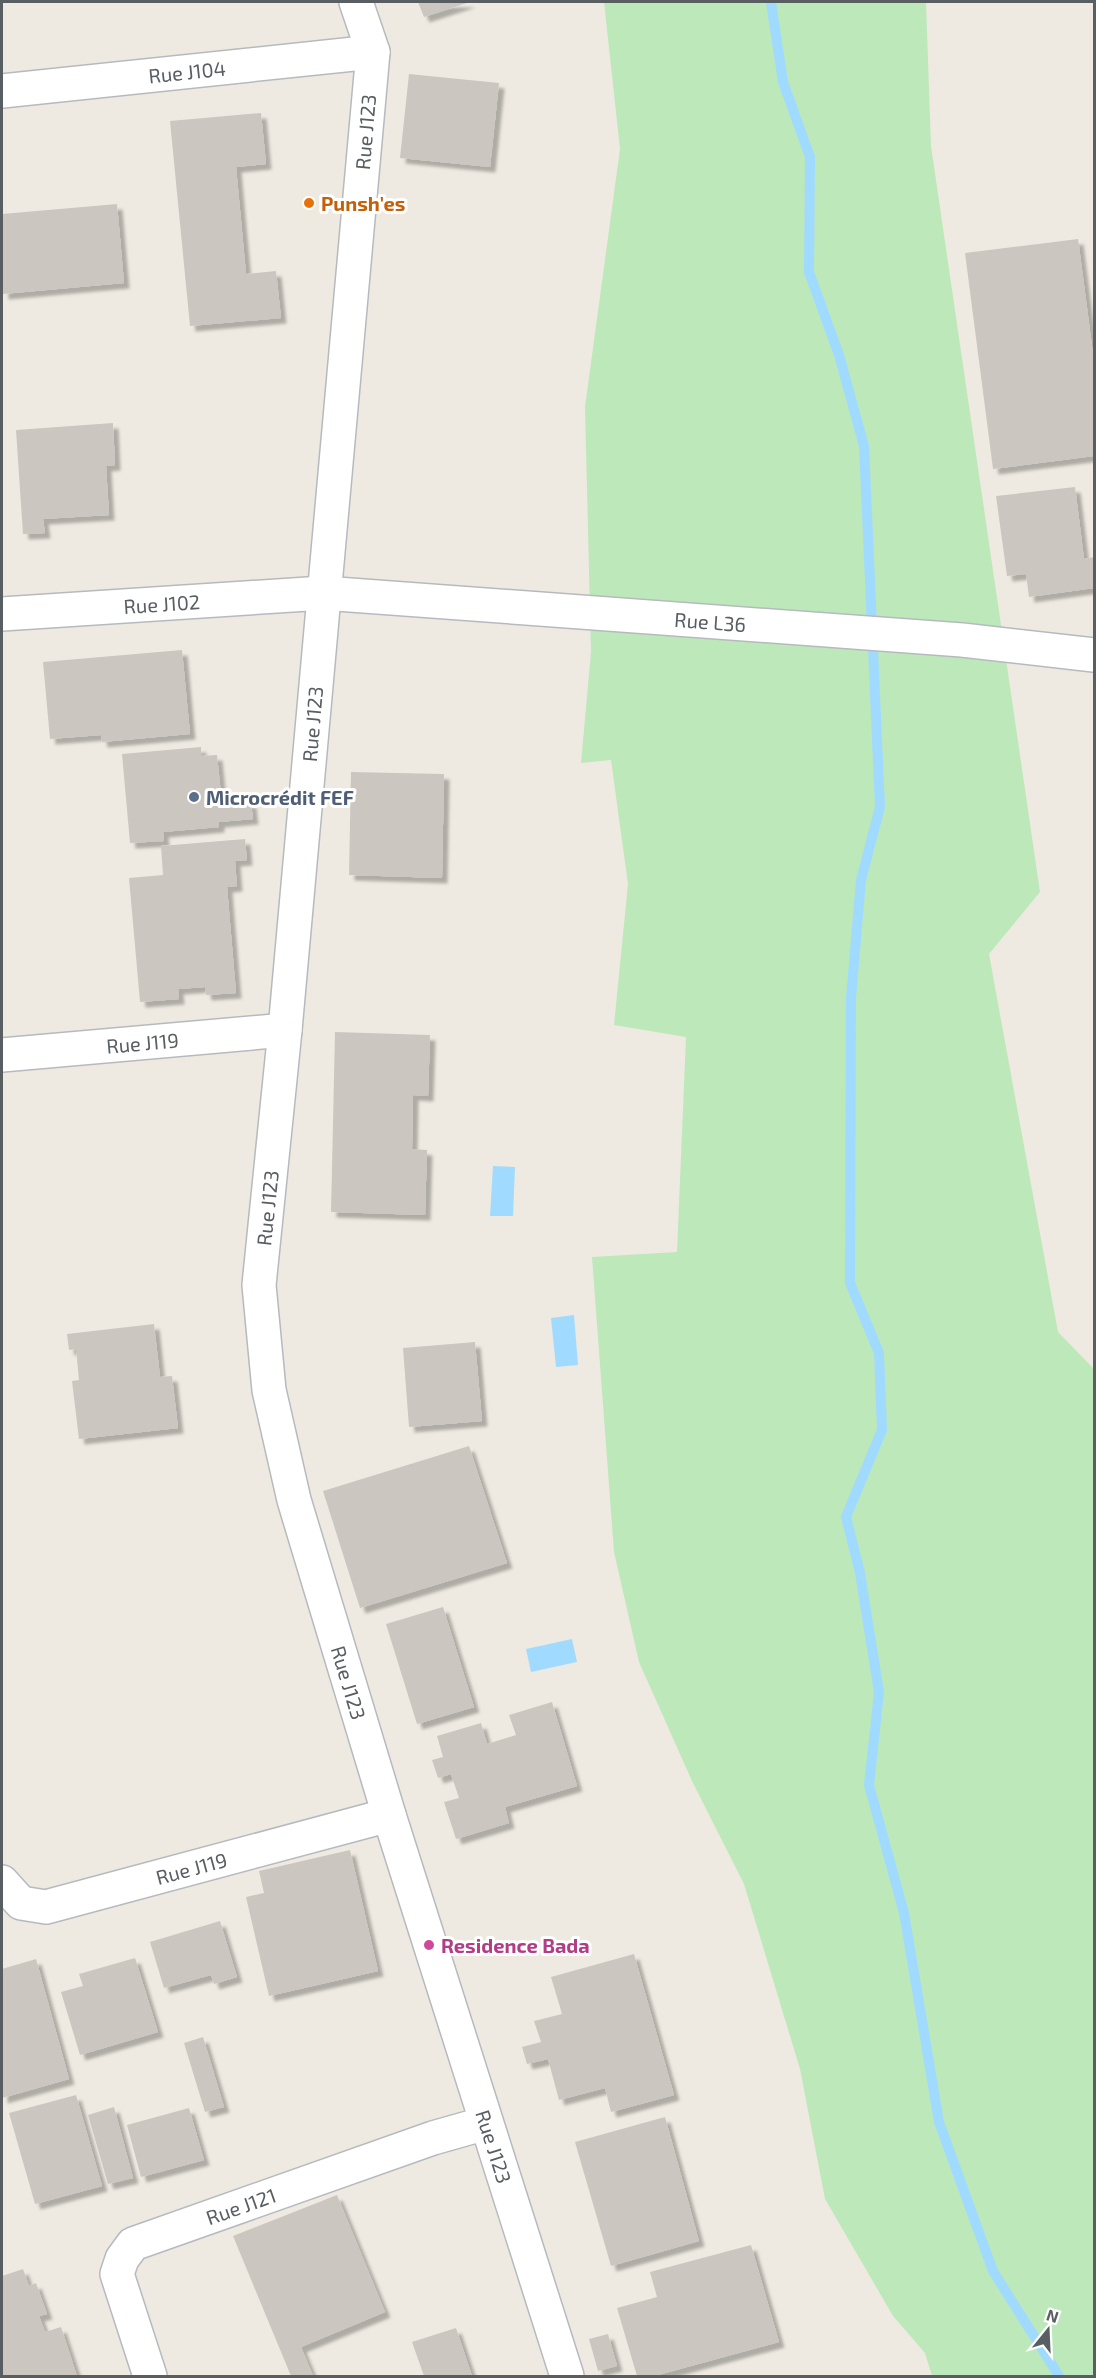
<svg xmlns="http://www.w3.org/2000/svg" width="1096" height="2378" viewBox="0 0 1096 2378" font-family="'Exo 2',sans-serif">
  <defs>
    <filter id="shadow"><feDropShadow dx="5.5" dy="5.5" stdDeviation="1.5" flood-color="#0004"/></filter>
  </defs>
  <rect width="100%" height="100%" fill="#eeeae1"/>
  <path fill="#bde8ba" d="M604,2H926L931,146L1040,892L989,954L1058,1332L1094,1369V2376H932L925,2353L893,2316L825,2199L800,2069L744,1884L692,1781L639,1662L614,1552L592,1257L677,1252L686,1037L614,1025L628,884L611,760L581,763L591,652L585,407L620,149Z"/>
  <g fill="#a0dbff">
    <path d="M493,1166L515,1167L513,1216H490Z"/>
    <path d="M574,1315L578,1365L556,1367L551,1318Z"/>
    <path d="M572,1639L577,1662L531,1672L526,1649Z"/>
  </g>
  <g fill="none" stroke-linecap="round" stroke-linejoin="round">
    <path stroke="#a0dbff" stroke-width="10" d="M771,2L783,82L810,157L809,272L839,355L864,446L880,807L861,880L851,998L850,1283L879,1353L882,1430L846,1517L860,1573L879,1692L869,1785L904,1913L939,2122L993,2271L1059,2376"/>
  </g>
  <g fill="#cbc7c0" filter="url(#shadow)">
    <path d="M418,2H470L424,17Z"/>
    <path d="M409,74L499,83L490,167L400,158Z"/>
    <path d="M261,113L266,164L236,167L246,274L276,271L281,318L190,326L170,121Z"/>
    <path d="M117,204L124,283L3,294L2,214Z"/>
    <path d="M1078,239L1094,362V456L993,469L965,253Z"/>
    <path d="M113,423L115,465L106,466L109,515L43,519L45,533L23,534L16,430Z"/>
    <path d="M1075,487L1084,559L1094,557V588L1029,597L1026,574L1007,576L996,496Z"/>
    <path d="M182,650L190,734L102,742L101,735L50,739L43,662Z"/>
    <path d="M201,747V756L217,755L222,804L251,802L253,819L219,822V827L163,832L164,841L130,843L122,754Z"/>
    <path d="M351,772L444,774L442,878L349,875Z"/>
    <path d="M245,839L247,860L235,861L237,886L227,887L236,993L206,995L205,987L178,989L179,999L140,1002L129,878L163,875L161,846Z"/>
    <path d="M335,1032L430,1035L428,1096L413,1095L412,1149L427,1150L425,1215L331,1212Z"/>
    <path d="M154,1324L160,1377L172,1376L178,1428L79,1439L72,1381L79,1380L76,1349L69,1350L67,1334Z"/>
    <path d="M475,1342L482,1421L409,1427L403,1348Z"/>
    <path d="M469,1446L507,1563L360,1608L323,1491Z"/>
    <path d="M443,1607L474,1707L417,1724L386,1624Z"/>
    <path d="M552,1702L577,1786L505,1807L509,1823L456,1839L444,1802L459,1798L451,1774L438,1778L432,1760L443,1757L437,1736L481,1723L487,1744L516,1735L509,1715Z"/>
    <path d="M350,1850L378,1971L269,1996L246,1897L264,1893L259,1871Z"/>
    <path d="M220,1921L237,1977L214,1984L211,1975L164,1988L150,1942Z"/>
    <path d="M634,1954L674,2095L611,2112L605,2088L559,2100L548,2059L527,2064L522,2047L541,2042L534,2021L562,2014L551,1977Z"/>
    <path d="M135,1958L158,2032L80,2055L61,1992L83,1986L79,1974Z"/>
    <path d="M36,1959L69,2079L2,2098V1969Z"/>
    <path d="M203,2037L224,2107L205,2112L184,2043Z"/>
    <path d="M76,2095L102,2186L35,2204L9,2113Z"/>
    <path d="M114,2107L133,2178L108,2184L88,2115Z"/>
    <path d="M189,2108L204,2160L141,2177L127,2125Z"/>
    <path d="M665,2117L699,2241L611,2266L575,2142Z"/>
    <path d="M337,2195L385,2312L301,2347L313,2376H291L233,2236Z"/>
    <path d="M751,2245L779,2342L654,2376H637L617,2308L657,2297L650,2272Z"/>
    <path d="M23,2269L29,2286L36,2283L47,2314L39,2316L45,2332L61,2327L77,2376H2V2276Z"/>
    <path d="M456,2328L472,2376H424L412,2342Z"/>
    <path d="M608,2334L617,2366L598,2371L589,2339Z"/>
  </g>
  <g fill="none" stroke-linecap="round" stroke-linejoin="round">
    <defs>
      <g id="minor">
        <path id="s1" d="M356,2L373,52L285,1030L259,1285L269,1390L294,1500L389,1815L567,2376"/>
        <path id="s2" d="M2,91L373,52"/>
        <path id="s3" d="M2,614L323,593L962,640L1094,655"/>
        <path id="s4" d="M2,1055L285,1030"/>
        <path id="s5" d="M2,1882L21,1903L46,1907L389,1815"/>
        <path id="s6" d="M150,2376L117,2274L122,2259L133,2244L433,2138L486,2123"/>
      </g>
    </defs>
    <use href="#minor" stroke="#b6babf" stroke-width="36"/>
    <use href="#minor" stroke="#fff" stroke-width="33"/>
  </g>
  <circle fill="#e8710a" stroke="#fff" stroke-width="2" cx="309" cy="203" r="6"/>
  <circle fill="#5c6f8a" stroke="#fff" stroke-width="2" cx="194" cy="797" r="6"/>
  <circle fill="#d1479c" stroke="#fff" stroke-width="2" cx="429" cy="1945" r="6"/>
  <g text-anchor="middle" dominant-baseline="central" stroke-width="6" stroke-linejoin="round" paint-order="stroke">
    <g font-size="20" fill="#595e63" stroke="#fff">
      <text stroke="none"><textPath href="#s2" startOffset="186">Rue J104</textPath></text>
      <text transform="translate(365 132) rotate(-85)">Rue J123</text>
      <text stroke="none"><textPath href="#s3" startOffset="160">Rue J102</textPath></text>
      <text stroke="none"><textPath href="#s3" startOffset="710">Rue L36</textPath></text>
      <text transform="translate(312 724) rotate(-85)">Rue J123</text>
      <text stroke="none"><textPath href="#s4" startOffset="141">Rue J119</textPath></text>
      <text transform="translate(267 1208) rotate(-84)">Rue J123</text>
      <text stroke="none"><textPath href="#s1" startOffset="1700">Rue J123</textPath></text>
      <text stroke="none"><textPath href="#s5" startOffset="204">Rue J119</textPath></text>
      <text stroke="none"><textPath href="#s1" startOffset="2186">Rue J123</textPath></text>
      <text stroke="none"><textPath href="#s6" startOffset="256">Rue J121</textPath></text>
    </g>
    <g font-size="20" font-weight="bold" fill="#c56008" stroke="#fff" text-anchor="start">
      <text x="321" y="203">Punsh'es</text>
    </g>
    <g font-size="20" font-weight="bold" fill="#4e5e75" stroke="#fff" text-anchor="start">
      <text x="206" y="797">Microcrédit FEF</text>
    </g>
    <g font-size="20" font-weight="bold" fill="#b23c85" stroke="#fff" text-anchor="start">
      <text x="441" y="1945">Residence Bada</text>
    </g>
  </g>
  <rect width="1096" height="2378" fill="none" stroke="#595e63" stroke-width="6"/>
  <g transform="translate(1048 2330) rotate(18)" stroke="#ffffff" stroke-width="4.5" paint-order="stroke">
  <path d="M0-4.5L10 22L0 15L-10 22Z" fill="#595e63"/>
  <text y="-9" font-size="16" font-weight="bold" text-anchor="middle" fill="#595e63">N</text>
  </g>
</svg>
